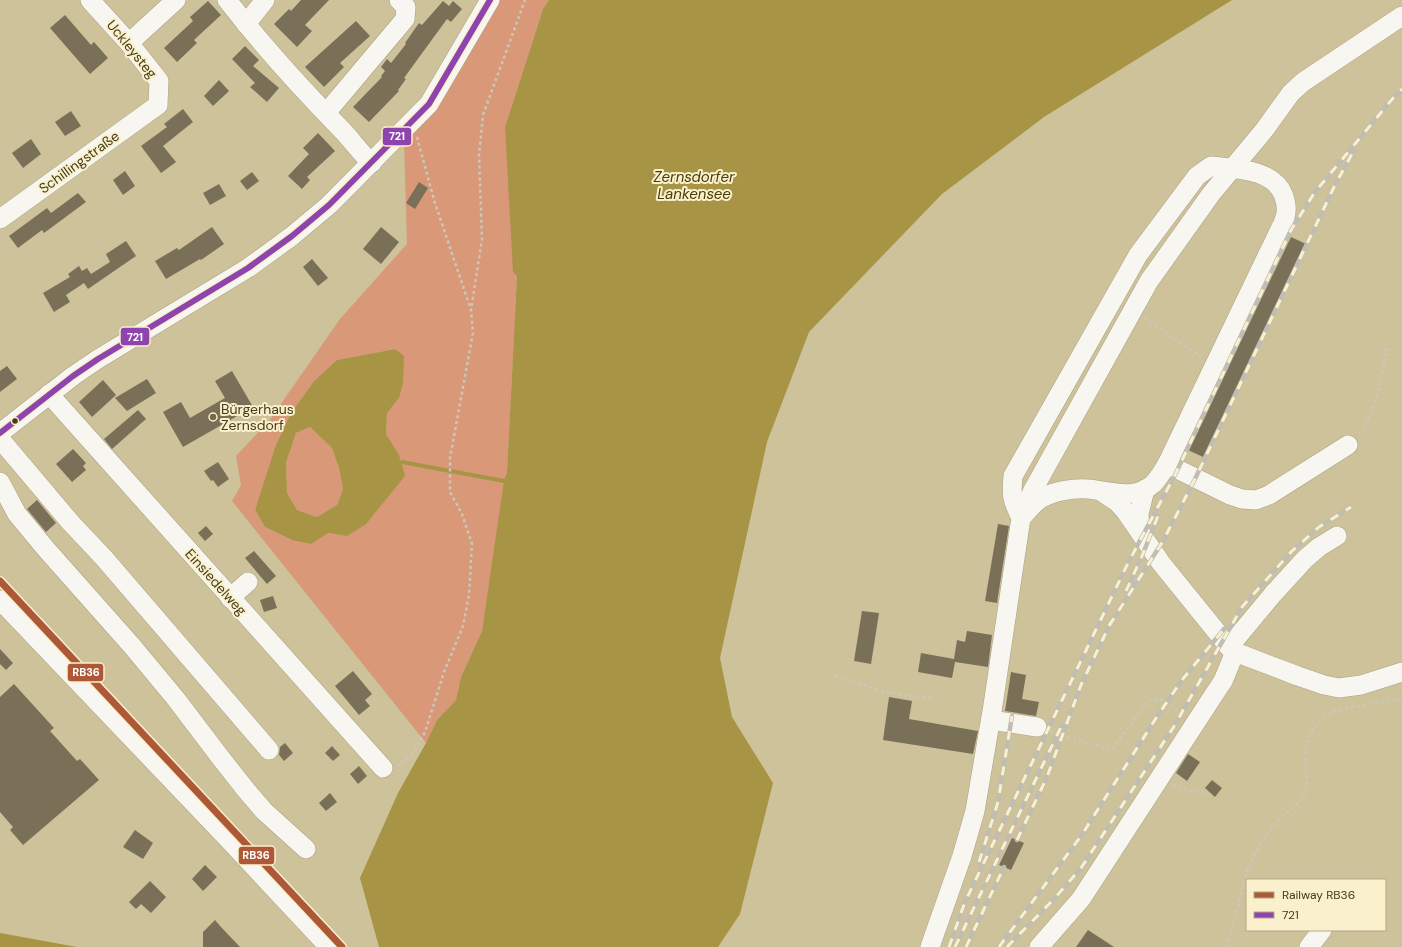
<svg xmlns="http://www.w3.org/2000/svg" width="1402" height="947" viewBox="0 0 1402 947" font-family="'DM Sans',sans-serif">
  <rect width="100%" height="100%" fill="#cdc29a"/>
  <g fill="#d99878" fill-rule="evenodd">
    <path d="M496,0H549L543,9L505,127L517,276L507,472L482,631L461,677L456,700L437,720L426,743L232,501L241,485L236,456L269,421L340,319L407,244L404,139ZM395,349L399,398L387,413L386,434L402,462L347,536L328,533L292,540L265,527L255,510L275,447L291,413L314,381L337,360Z"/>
    <path d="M310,427L332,448L339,468L343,489L337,505L317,517L297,510L287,493L286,463L296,433Z"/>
  </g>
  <g fill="#a89445" fill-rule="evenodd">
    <path d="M549,0H1232L1044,117L942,194L809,332L767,442L720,658L732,717L773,783L740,914L718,947H379L360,878L398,793L426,743L437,720L456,700L461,677L482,631L504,481L507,472L517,276L513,272L505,127L543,9Z"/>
    <path d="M395,349L404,356L403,383L399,398L387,413L386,434L399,455L405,476L366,524L347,536L328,533L311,544L292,540L265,527L255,510L275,447L291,413L314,381L337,360ZM310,427L332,448L339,468L343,489L337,505L317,517L297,510L287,493L286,463L296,433Z"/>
    <path d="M0,933L77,947H0Z"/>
  </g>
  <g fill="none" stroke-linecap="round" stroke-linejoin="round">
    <path stroke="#a89445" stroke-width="4" d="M402,462L504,481"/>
  </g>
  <g fill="#797057">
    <path d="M301,0H329L305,25L312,31L297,47L274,24L289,9L291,11Z"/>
    <path d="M208,1L221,15L194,40L197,43L177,62L164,48L193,21L190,17Z"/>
    <path d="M443,1L449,6L453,1L462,9L451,22L447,19L404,78L406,79L398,90L399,91L369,122L353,107L382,77L381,76L385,71L381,67L387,59L391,63L406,44L405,43L419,23L422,25Z"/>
    <path d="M65,15L91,45L94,42L108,58L90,74L50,28Z"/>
    <path d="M356,21L370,36L340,63L344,67L324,87L305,67Z"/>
    <path d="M245,46L259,60L253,66L279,88L267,102L250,87L255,83L232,59Z"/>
    <path d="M219,80L229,91L213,106L204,96Z"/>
    <path d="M183,109L193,122L163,146L176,162L161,173L141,146L167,127L164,124Z"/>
    <path d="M71,111L81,126L65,136L55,122Z"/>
    <path d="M318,133L335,151L307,177L310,180L302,189L288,176L309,154L303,148Z"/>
    <path d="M31,139L41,154L23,168L12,153Z"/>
    <path d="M125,171L135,186L123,195L113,180Z"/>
    <path d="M252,172L259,181L247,190L240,181Z"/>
    <path d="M419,182L428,188L415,209L406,203Z"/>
    <path d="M219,184L226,196L210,205L203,193Z"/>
    <path d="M78,193L86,202L44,233L42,230L18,248L9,236L47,208L51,213Z"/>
    <path d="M212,227L224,244L201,260L200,259L166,279L155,261L177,248L179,250Z"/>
    <path d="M381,227L399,242L381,264L363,249Z"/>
    <path d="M1291,237L1306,244L1203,457L1188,450Z"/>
    <path d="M126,241L136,256L88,289L84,283L66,295L70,302L54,312L43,293L70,277L68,274L79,266L82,271L87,268L91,274L110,262L106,254Z"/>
    <path d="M312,259L328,278L318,286L303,267Z"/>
    <path d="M7,366L17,379L0,392V371Z"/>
    <path d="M232,371L253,407L183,447L163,412L181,402L190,418L225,398L215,381Z"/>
    <path d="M147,379L156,393L127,411L115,398Z"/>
    <path d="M103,380L116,395L92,417L79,402Z"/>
    <path d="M138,410L146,419L112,449L104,439Z"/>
    <path d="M73,449L86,463L83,466L86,470L72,482L56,464Z"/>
    <path d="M218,462L229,479L218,487L213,480L211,481L204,471Z"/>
    <path d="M37,500L56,523L46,532L27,509Z"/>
    <path d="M998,524L1009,526L997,603L985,601Z"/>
    <path d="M206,526L213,534L205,541L198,533Z"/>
    <path d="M254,551L276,576L267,584L245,558Z"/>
    <path d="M273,596L277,608L264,612L260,600Z"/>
    <path d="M862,611L879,613L871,664L854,661Z"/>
    <path d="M967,631L992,635L988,667L955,662L952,678L918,672L921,653L954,659L957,640L965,642Z"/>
    <path d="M0,649L13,663L6,670L0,664Z"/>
    <path d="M353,671L372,694L365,700L370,706L359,715L335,686Z"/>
    <path d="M1011,672L1026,675L1022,699L1039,702L1036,716L1005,711Z"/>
    <path d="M14,684L54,728L50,731L77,761L80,759L99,780L23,845L10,830L13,827L0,812V697Z"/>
    <path d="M889,697L912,701L909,719L978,731L973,754L883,740Z"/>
    <path d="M285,743L293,753L284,761L279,755L280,747Z"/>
    <path d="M332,746L340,755L333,761L325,753Z"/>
    <path d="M1188,754L1200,762L1187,781L1176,773Z"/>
    <path d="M359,766L367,776L358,784L350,774Z"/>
    <path d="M1212,780L1222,788L1215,797L1205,788Z"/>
    <path d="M330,793L337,802L326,811L319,803Z"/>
    <path d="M135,830L153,843L143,859L123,847Z"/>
    <path d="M1012,838L1024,843L1011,870L999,865Z"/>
    <path d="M205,865L217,877L203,891L192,879Z"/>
    <path d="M150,881L166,897L151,913L141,904L136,909L129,902Z"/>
    <path d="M215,920L221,927L240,947H203V932Z"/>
    <path d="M1088,930L1114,947H1076Z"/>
  </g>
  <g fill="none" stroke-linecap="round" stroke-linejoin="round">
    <defs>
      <g id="minor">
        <path d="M227,0C262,45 301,88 341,129C352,140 360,153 372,163"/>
        <path d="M246,24L265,0"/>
        <path d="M129,43L176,0"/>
        <path d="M326,113L405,19L406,7L399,0"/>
        <path d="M1211,166C1234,169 1272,168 1283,194C1285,199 1287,205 1286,212C1286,215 1284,220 1283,223L1167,464C1163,471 1159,478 1153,484C1134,501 1110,491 1088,489C1073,488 1053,491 1040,499C1033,504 1027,512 1021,518C1012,500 1011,496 1013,476L1138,255L1197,176Z"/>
        <path d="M0,219L158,105L159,81L129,43L90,0"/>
        <path d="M49,394L383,768"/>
        <path d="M0,433L73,376L98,359L248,268L292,236L329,205L429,104L490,0"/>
        <path d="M0,439L71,523L104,558L269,750"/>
        <path d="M1167,464L1230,495L1242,499L1256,500L1269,495L1348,445"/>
        <path d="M0,482L17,514L46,549L132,646L176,699L220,757L246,790L264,811L306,849"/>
        <path d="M1102,492L1117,502L1126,512L1161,563L1229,647L1235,652L1298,676L1324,685L1339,688L1361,685L1402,672"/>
        <path d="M1140,532L1139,514L1145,489"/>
        <path d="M230,598L248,582"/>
        <path d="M0,600L228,839L329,947"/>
        <path d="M1229,647L1273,594L1305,559L1319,547L1337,536"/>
        <path d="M991,720L1037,727"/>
        <path d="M930,947L962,856L975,811L993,705L1021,518L1033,490L1149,281L1211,194L1265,129L1291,93L1303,82L1402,16"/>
        <path d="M1039,947L1081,899L1213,696L1223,681L1235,652"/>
        <path d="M1309,947L1322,930"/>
      </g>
    </defs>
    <use href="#minor" stroke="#aba283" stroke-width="20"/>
    <g stroke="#cac7bb" stroke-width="2.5" stroke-dasharray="3 3" stroke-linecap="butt">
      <path d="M417,137L434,200L471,310"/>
      <path d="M1145,318L1201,357"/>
      <path d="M1359,435C1375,412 1382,377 1387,350L1380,347"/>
      <path d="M835,676L887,692L923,698L932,696"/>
      <path d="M1050,731L1111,750L1150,699L1162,700L1184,715"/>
      <path d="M397,767L414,752L425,732L444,672L463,626L469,595L472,544L462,514L450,492V458L473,333L471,310L482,239L479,156L483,115L525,0"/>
      <path d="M1173,784L1187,790L1207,793"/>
      <path d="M1226,947C1230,940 1231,932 1233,924C1240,902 1243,878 1253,857C1260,842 1270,830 1281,818C1289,810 1302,802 1306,791C1308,784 1306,777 1306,770C1304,748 1307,730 1326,716C1343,704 1380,705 1402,698"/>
    </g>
    <use href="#minor" stroke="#f8f6f0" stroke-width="19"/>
    <defs>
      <g id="rail">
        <path d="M1126,591L1142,556L1158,516"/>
        <path d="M1109,626L1163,541L1195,479L1335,185L1353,152"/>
        <path d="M1017,840L1047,777L1081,685L1111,622"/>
        <path d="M979,862L998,802L1012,716"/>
        <path d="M949,947L965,902L1040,746L1128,563L1175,475L1291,230L1315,192L1394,97L1402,89"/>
        <path d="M955,947L1062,725"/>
        <path d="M966,947L1004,867"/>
        <path d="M999,947L1081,836L1158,715L1182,680L1224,629"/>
        <path d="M1007,947L1054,899L1081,868L1173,728L1242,607L1292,551L1319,527L1351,507"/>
      </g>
    </defs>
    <use href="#rail" stroke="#c0bdb2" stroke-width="4.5"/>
    <use href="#rail" stroke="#faf0cc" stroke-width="3" stroke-dasharray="9" stroke-linecap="butt"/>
    <defs>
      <path id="bus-1" d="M0,433L73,376L98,359L248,268L292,236L329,205L429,104L490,0"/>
    </defs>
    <use href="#bus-1" stroke="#faf0cc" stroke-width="9"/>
    <use href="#bus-1" stroke="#8e44ad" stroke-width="6"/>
    <defs>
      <path id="rail-1" d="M0,581L342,947"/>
    </defs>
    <use href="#rail-1" stroke="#faf0cc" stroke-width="10"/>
    <use href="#rail-1" stroke="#ad5937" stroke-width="7"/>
  </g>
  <circle fill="#746a48" stroke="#faf0cc" stroke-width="1.5" cx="213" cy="417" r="4"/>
  <circle fill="#443b1c" stroke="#faf0cc" stroke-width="1.5" cx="15" cy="421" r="3.5"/>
  <g text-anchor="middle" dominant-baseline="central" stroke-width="4" stroke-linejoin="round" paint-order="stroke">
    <g font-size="14" fill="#443b1c" stroke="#faf0cc">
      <text transform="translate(132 49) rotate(51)">Uckleysteg</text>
      <text transform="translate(79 162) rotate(-36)">Schillingstraße</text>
      <text transform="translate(216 582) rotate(48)">Einsiedelweg</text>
    </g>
    <g font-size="14" fill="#443b1c" stroke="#faf0cc" text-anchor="start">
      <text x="221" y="409">Bürgerhaus<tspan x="221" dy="16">Zernsdorf</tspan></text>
    </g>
    <g font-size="15" font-style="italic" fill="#493d08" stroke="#faf0cc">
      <text x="694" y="177">Zernsdorfer<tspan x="694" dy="17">Lankensee</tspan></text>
    </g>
  </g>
  <g stroke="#faf0cc" stroke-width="1.5">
    <rect x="382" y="127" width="30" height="19" rx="4" fill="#8e44ad"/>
    <rect x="120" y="327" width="30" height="19" rx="4" fill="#8e44ad"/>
    <rect x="67" y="663" width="37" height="19" rx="4" fill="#ad5937"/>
    <rect x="238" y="846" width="37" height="19" rx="4" fill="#ad5937"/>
  </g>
  <g font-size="11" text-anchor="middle" font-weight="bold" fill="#fff">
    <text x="397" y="140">721</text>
    <text x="135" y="341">721</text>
    <text x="86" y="676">RB36</text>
    <text x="256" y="859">RB36</text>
  </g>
  <rect x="1246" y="879" width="140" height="52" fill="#faf0cc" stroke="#b1a886"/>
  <rect x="1254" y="892" width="20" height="6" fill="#ad5937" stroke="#b1a886"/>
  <text x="1282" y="899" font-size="12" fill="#443b1c">Railway RB36</text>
  <rect x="1254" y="912" width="20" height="6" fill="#8e44ad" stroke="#b1a886"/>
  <text x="1282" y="919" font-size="12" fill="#443b1c">721</text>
</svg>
